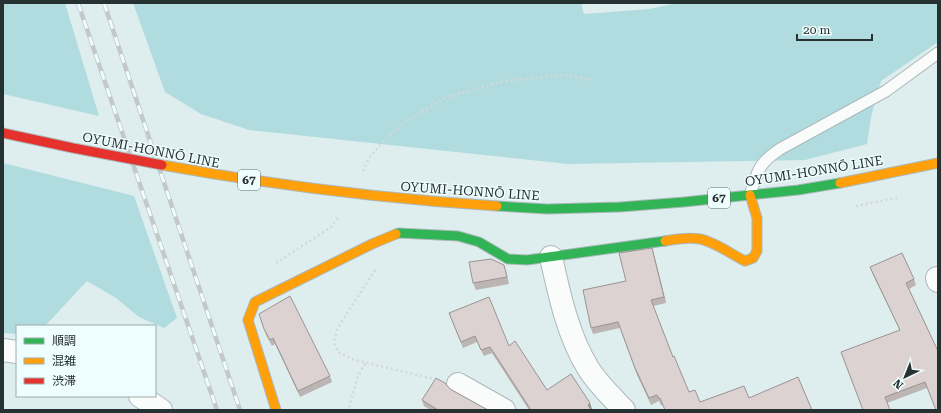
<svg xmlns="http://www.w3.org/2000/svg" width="941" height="413" viewBox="0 0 941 413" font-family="'Roboto Serif','Noto Sans JP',serif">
  <rect width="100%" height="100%" fill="#deedee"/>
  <g fill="#b1dcdf">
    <path d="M3,3H65L99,116L3,94Z"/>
    <path d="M133,3H581L584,14L649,9L677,3H938V42L881,81L871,117L867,144L805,160L568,164L249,130L201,114L165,92Z"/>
    <path d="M3,163L134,196L177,318L164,328L139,317L116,298L87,281L45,326H17V334L3,333Z"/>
  </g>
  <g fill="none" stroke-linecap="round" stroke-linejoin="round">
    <defs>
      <path id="lane" d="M750,195C758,170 758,164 780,149L886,91L938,53"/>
      <g id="street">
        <path d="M551,257C559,293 568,336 588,368C597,383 612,397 624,410"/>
        <path d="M937,278L938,281"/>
        <path d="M3,350L17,352"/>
        <path d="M458,384L504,410"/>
        <path d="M140,396L161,410"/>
      </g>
      <g id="fast">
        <path d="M497,206L547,209L620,207L684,202L798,190L840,183"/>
        <path d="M396,234L399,233L458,236L479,242L508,259L527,260L665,241"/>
      </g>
      <g id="slow">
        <path d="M840,183L938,163"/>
        <path d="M665,241C676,239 688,237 700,239C715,242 731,254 745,261L753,258L757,251V218L750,195"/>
        <path d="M276,410L248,320L255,302L372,244L396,234"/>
      </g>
    </defs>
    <use href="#lane" stroke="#acb8b9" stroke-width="13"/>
    <use href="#street" stroke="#acb8b9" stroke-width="24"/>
    <use href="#fast" stroke="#acb8b9" stroke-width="11"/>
    <use href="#slow" stroke="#acb8b9" stroke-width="11"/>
    <g stroke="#d4d8d8" stroke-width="2.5" stroke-dasharray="2 3" stroke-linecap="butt">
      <path d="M363,171L369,158L381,144L405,122L447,97L505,81L563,75L595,80"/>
      <path d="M856,206L897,198"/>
      <path d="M276,263L331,227L339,216"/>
      <path d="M375,270L337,329L334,342L338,352L352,359L434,379"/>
      <path d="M345,410L349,408L358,376L366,362"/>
    </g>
    <use href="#lane" stroke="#fafcfc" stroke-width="11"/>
    <use href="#street" stroke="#fafcfc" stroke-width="22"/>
    <use href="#fast" stroke="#30b455" stroke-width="9"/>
    <use href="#slow" stroke="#ff9f0a" stroke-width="9"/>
    <defs>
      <g id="rail">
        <path d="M78,3L217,410"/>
        <path d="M104,3L240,410"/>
      </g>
    </defs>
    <use href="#rail" stroke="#c4c8c9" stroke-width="4.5"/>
    <use href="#rail" stroke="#eefdfe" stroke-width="3" stroke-dasharray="9" stroke-linecap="butt"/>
    <defs>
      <path id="slow-bridge" d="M162,165C273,185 384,199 497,206"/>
      <path id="jam-bridge" d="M3,133L73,148L162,165"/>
    </defs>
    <use href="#slow-bridge" stroke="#acb8b9" stroke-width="11" stroke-linecap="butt"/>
    <use href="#jam-bridge" stroke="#acb8b9" stroke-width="11" stroke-linecap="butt"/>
    <use href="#slow-bridge" stroke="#ff9f0a" stroke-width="9"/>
    <use href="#jam-bridge" stroke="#e5322d" stroke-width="9"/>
  </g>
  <g fill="#bdb5b4">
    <path d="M652,248L654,255L666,303L653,306L673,357L689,392L700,402L749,398L812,410L662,405H661L659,401L651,405L637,375L620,328L593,334L591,328Z"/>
    <path d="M870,267L914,279L916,285L909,289L927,388L887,403L862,410L900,330L872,273Z"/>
    <path d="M506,271L509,284L476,290L473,283Z"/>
    <path d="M449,313L509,346L547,390L592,409V410H529L492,353L484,356L477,342L463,348Z"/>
    <path d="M264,329L330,376L332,382L300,397L275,344L272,346L266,335Z"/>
    <path d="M450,389L488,410H430L424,406L422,400Z"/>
  </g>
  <g fill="#9a9392">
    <path d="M652,248L654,255L666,303L664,297Z"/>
    <path d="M590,403L592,409V410H590L588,405Z"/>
  </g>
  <g fill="#dcd2d1" stroke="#9a9392">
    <path d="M652,248L664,297L651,300L673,357L674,356L689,392L695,390L700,402L744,386L749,398L798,377L812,410H665L660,398L659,399L657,395L649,398L635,368L618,322L591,328L583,290L626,281L619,253Z"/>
    <path d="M902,253L914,279L906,283L938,351V410H936L925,382L885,397L890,410H863L841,352L900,330L870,267Z"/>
    <path d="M491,259L504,265L507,277L473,283L469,262Z"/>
    <path d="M290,296L330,376L298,391L273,338L270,340L264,329L259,314Z"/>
    <path d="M489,297L509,346L515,341L547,390L571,374L590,403L588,405L591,410H531L490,347L481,350L475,336L461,342L449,313Z"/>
    <path d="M436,378L445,383L450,389L488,410H438L422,400Z"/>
  </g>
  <g text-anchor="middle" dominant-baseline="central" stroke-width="3" stroke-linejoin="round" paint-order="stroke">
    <g fill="#eefdfe" stroke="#626e6e" stroke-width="1">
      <rect x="238" y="170" width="22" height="20" rx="3"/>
      <rect x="708" y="188" width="22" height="20" rx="3"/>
    </g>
    <g font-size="12" font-weight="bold" fill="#263131">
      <text x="249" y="180">67</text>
      <text x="719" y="198">67</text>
    </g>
    <g font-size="13" fill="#263131" stroke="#eefdfe">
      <text transform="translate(151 150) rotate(11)">OYUMI-HONNŌ LINE</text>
      <text transform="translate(814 171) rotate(-9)">OYUMI-HONNŌ LINE</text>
      <text transform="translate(470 191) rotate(4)">OYUMI-HONNŌ LINE</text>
    </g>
  </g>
  <rect width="941" height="413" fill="none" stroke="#263131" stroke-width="8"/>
  <rect x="16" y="325" width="140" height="72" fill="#eefdfe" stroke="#9eabac"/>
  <rect x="24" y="338" width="20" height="6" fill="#30b455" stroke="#9eabac"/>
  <text x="52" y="345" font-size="12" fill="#263131">順調</text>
  <rect x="24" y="358" width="20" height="6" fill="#ff9f0a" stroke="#9eabac"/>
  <text x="52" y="365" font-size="12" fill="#263131">混雑</text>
  <rect x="24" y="378" width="20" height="6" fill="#e5322d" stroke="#9eabac"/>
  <text x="52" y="385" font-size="12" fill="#263131">渋滞</text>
  <g transform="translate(905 377) rotate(223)" stroke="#eefdfe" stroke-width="3" paint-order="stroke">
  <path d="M0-3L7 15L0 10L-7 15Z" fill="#263131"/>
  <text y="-6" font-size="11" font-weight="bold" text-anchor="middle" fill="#263131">N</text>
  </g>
  <path d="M797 34v6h75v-6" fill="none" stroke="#263131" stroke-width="2"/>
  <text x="803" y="34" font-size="12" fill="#263131" stroke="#eefdfe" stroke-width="3" paint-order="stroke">20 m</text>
</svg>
